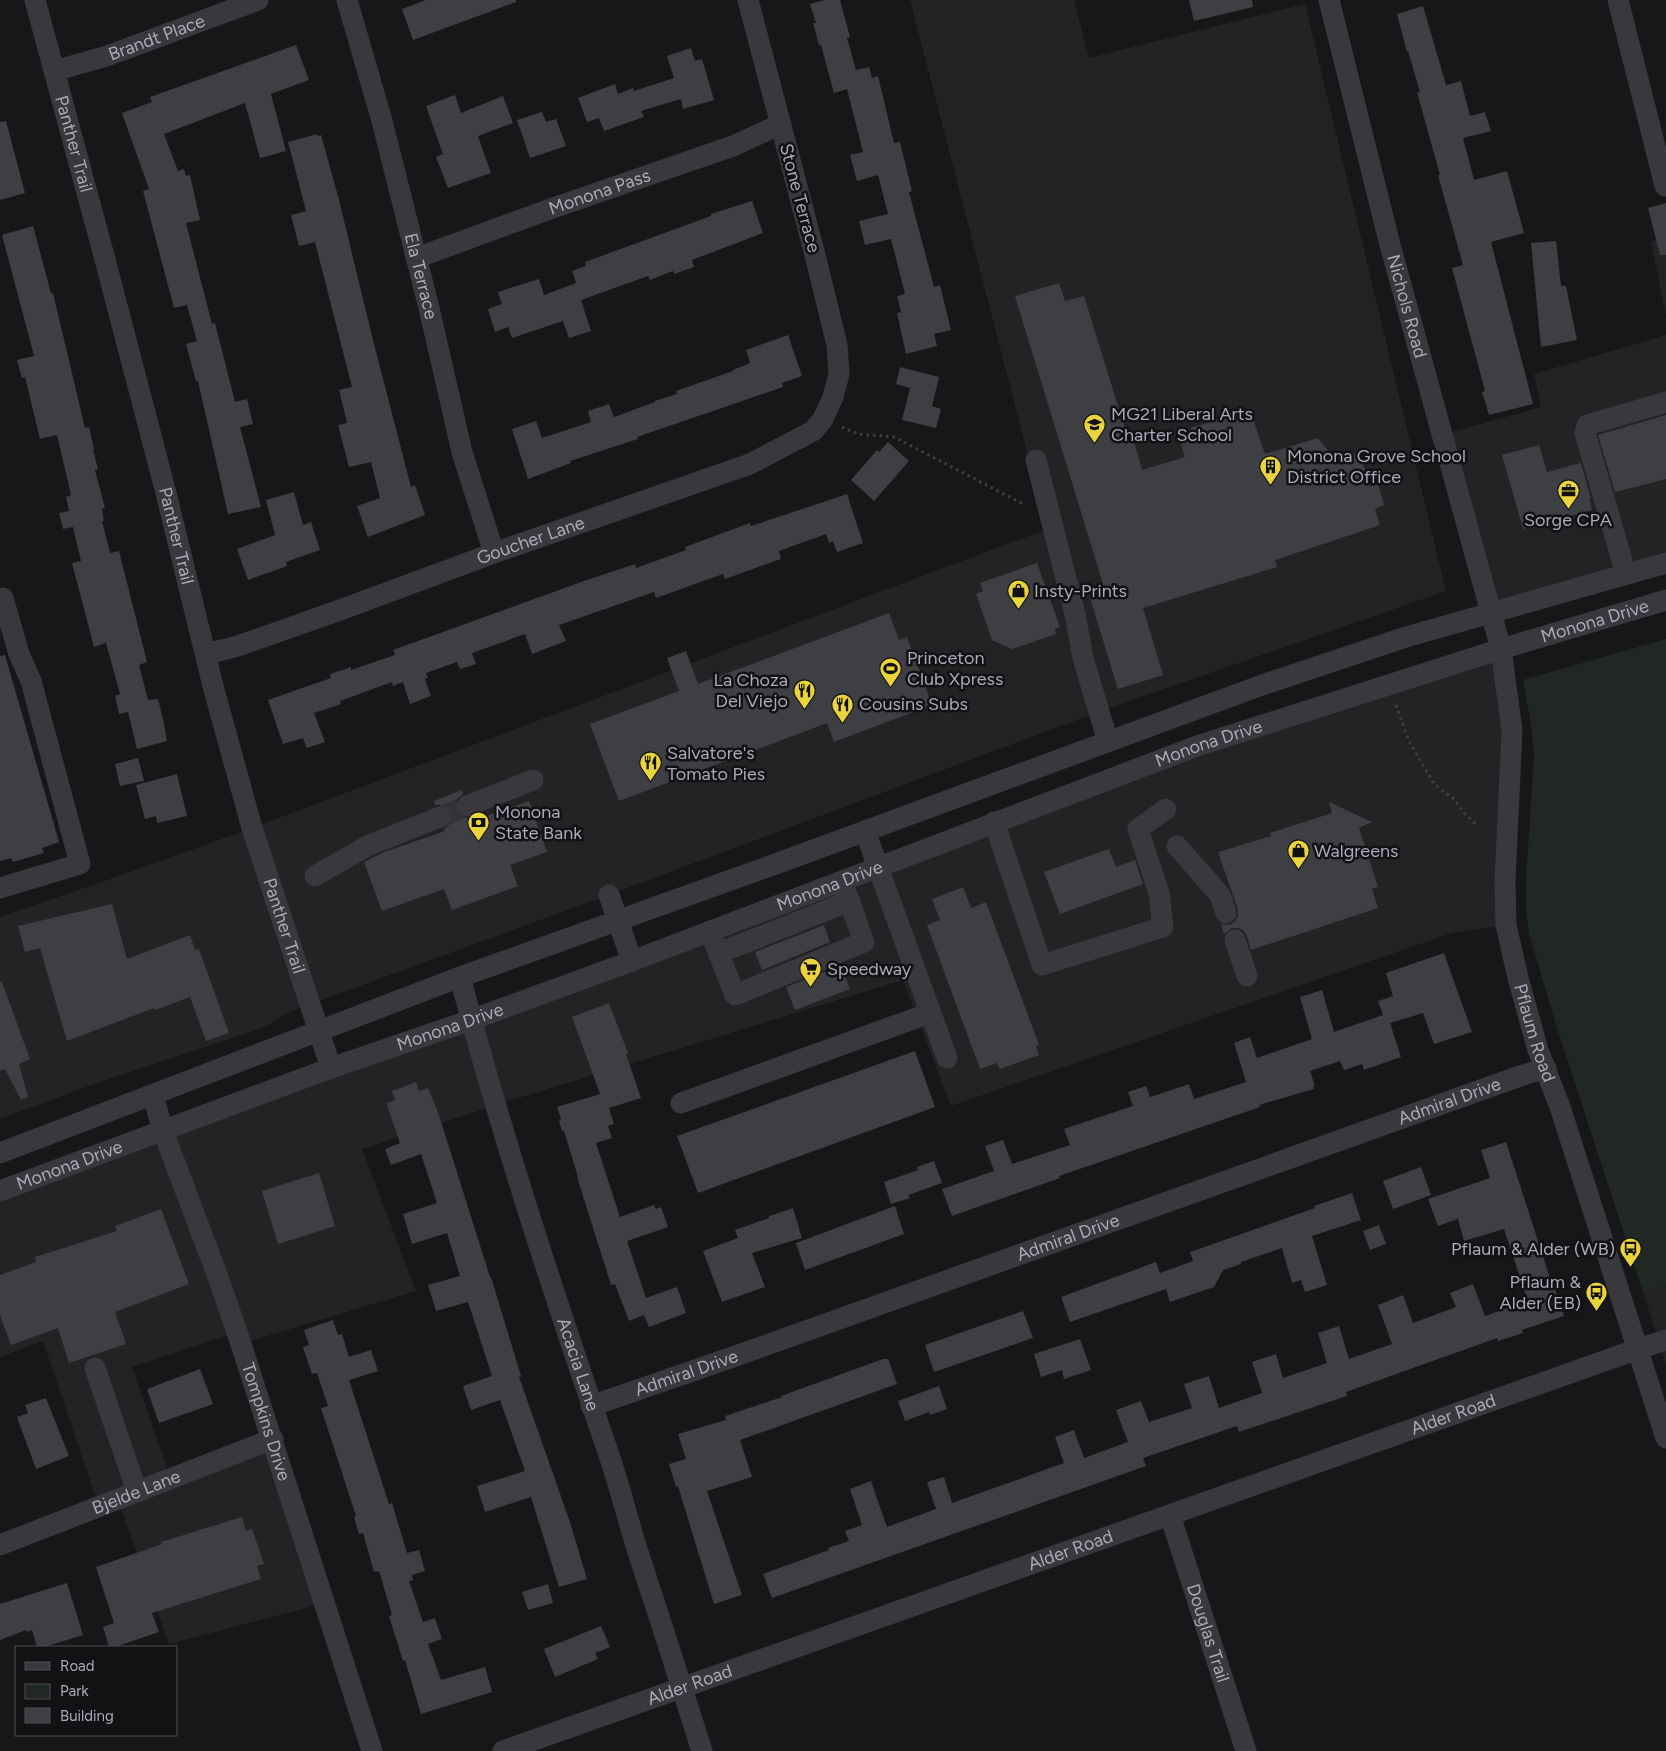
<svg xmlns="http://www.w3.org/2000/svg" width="1666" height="1751" viewBox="0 0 1666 1751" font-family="Figtree,sans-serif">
  <rect width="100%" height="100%" fill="#171618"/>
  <g fill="#232325">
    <path d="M910,0H1074L1089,58L1305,4L1446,591L1112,707L595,900L289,1012L265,1027L97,1083L0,1119V917L113,878L252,828L1047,529Z"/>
    <path d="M1666,236V316L1651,242Z"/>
    <path d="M1666,335V563L1490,613L1441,435L1541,407L1534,374Z"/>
    <path d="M1501,649L1506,925L1452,933L951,1106L903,980L496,1105L362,1149L416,1291L241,1344L237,1332L132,1367L171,1479L273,1439L325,1603L169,1644L118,1500L99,1507L43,1341L0,1357V1191L1050,801Z"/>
    <path d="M1666,1286V1365L1643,1292Z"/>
  </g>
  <path fill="#212823" d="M1666,639V1286L1643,1292L1557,1028L1529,934L1526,909V879L1534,755L1531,725L1523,680Z"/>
  <g fill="#3e3f42">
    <path d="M426,0H516V2L413,40L402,9Z"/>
    <path d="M825,0H840L850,37L847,38L856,70L869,67L872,78L878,76L894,143L900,142L912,191L909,192L934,287L940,285L951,330L934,334L937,346L906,354L897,313L901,312L897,296L905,294L891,239L865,245L859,221L888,214L878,175L857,181L850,155L863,152L847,89L834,93L821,45H819L813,23H816L810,4Z"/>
    <path d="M1189,0H1252L1253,7L1194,21Z"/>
    <path d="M1423,6L1446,85L1461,81L1470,116L1485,112L1491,131L1463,138L1474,180L1507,171L1524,233L1491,242L1533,404L1489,415L1482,392L1485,391L1452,268L1463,265L1438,175H1440L1417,92H1420L1408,51L1407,52L1397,14Z"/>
    <path d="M296,45L309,80L271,94L286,151L260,158L245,103L164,134L178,171L184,169L186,176L190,175L200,220L186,223L212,324L215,323L235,402L247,399L253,424L240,427L261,507L228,514L198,381H196L186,344L197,341L187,305L174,308L143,191L149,189L122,113L152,102L150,97Z"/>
    <path d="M691,48L695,61L702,59L714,100L683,109L681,99L641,111L644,117L604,131L599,118L587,122L578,98L615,84L618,94L633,88L634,91L674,78L667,56Z"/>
    <path d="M455,95L461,113L503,96L513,123L478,136L491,173L448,188L436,157L443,154L426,106Z"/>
    <path d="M542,112L546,122L556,119L566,146L530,158L517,120Z"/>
    <path d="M6,121L25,193L0,200V122Z"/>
    <path d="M317,134V136L321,135L338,196L373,340L411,487L415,485L425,515L368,537L357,506L380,498L371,462L349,467L338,425L347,423L339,390L352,387L315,242L299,246L291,215L306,211L288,142Z"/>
    <path d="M752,201L763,233L692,260L694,267L674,274L673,271L650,280L648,276L581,300L591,331L569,338L563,321L512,338L508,327L495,332L488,309L502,304L498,292L539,279L544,295L576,283L572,271L586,266L585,262L711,216V214Z"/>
    <path d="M1666,203V255H1660L1648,208Z"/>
    <path d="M33,226L51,293H53L85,428L89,427L94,449L93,450L98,469L95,470L105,508L102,509L104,521H102L110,553L119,551L147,662L139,665L148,700L158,699L164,723L167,741L137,749L128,712L119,714L115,696L120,694L106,643L94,647L72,563L81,561L73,527L63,529L59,513L69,511L66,497L71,495L57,435L40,439L25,377L22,378L17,360L34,356L2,235Z"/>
    <path d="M1556,241L1561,286H1566L1577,340L1541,347L1531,243Z"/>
    <path d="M1059,283L1065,301L1084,296L1126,432L1131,431L1142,470L1185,457L1178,435L1191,431V428L1250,410L1265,454L1318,438L1335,459L1359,452L1370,486L1378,484L1384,505L1375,509L1380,525L1275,560L1277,567L1143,608L1163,675L1118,689L1087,588L1103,584L1015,296Z"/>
    <path d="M788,335L802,376L782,383L783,387L637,437L638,439L570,461L571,463L528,479L512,429L536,421L542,438L591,422L588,411L609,404L614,417L655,402V401L677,394L676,391L733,371V370L750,363L746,350Z"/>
    <path d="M900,367L939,377L932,406L941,409L936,428L902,420L910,388L896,384Z"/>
    <path d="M1666,415V479L1615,492L1598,435Z"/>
    <path d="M888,442L909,461L874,501L851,480L877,450L879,452Z"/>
    <path d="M1539,445L1547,472L1581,463L1591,499H1589L1592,510L1523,529L1502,455Z"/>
    <path d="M294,492L303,525L311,522L320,550L286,562L287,566L248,580L237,549L275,535L266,500Z"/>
    <path d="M847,494L863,543L837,552L833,541L829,543L826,534L779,551L781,559L725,579L723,574L656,598L654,592L559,625L566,641L532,654L525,634L472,653L476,664L460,669L457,662L426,673L428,678L425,679L431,696L410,704L403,682L393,686L392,682L340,701L341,704L314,713L325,742L307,748L303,738L283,744L268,700L331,678L330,674L351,667V670L395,655L393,650L584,581L635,564L636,568L686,550L685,547L712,537L750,523L751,526Z"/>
    <path d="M1037,563L1060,627L1055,629L1056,634L1012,649L992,640L976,594L983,591L980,583Z"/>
    <path d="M889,613L899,640L907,637L932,705L834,742L827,723L619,801L590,724L679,691L667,658L686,651L698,684Z"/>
    <path d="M5,655L59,842L42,848L44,853L13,862L11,858L0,861V656Z"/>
    <path d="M138,758L144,781L120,786L115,764Z"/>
    <path d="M177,774L187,816L157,823L156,816L145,819L136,785Z"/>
    <path d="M462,790L463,794L457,799L455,805V810L460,816L466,818H471L472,821L529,801L547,852L510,865L518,886L452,910L444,889L382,911L364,862L384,852L445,831L444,829L449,825L452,819V813L447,807L441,805H435L434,801Z"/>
    <path d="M1329,802L1372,822L1359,828L1378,887L1372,889L1378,908L1251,950L1247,936L1243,930L1238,928H1232L1224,934L1221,924L1229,925L1235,922L1238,916V910L1218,852L1271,836L1270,833L1332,813Z"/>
    <path d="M1109,849L1116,867L1135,860L1143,884L1060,914L1044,872Z"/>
    <path d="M963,887L971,908L986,902L1039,1045L1036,1046L1039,1055L1000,1069L997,1063L980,1069L927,925L940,920L932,899Z"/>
    <path d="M112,904L127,959L190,935L195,950L199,949L229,1033L206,1041L190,997L155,1010L154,1008L67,1041L40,948L25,952L18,926Z"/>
    <path d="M824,925L830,942L762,970L755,952Z"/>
    <path d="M1444,953L1472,1032L1434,1044L1423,1013L1390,1023L1401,1057L1364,1070L1362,1064L1344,1070L1340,1061L1310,1071L1315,1086L1313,1087L1314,1089L1259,1105L1260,1107L1059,1176L1060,1178L952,1216L942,1189L994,1171L985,1146L1003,1140L1012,1164L1070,1145L1064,1129L1133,1106L1128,1092L1146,1086L1150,1097L1189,1084L1194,1099L1246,1082L1234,1043L1250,1037L1257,1058L1312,1039L1300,997L1322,990L1334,1032L1383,1015L1378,1001L1393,996L1386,973Z"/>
    <path d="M841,965L850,989L795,1010L786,987Z"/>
    <path d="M0,982H2L30,1059L19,1064L28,1097L21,1100L5,1069L0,1071Z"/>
    <path d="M609,1003L628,1053L626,1054L641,1098L609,1108L614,1124L608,1126L612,1138L596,1143L620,1217L654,1205L656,1209L661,1207L668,1227L627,1241L646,1298L677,1287L686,1313L649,1327L644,1315L629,1321L615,1284L611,1285L577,1177H578L564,1131L562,1130L559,1122L561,1119L557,1107L600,1094L572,1017Z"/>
    <path d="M915,1051L935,1107L698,1193L677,1136Z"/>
    <path d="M416,1082L419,1091L428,1088L438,1112L490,1277H491L521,1376L519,1377L570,1522L587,1579L559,1587L531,1497L485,1512L477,1486L525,1471L500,1400L471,1410L463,1386L492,1376L468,1302L436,1311L428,1285L460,1276L447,1233L412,1244L403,1214L437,1203L421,1154L391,1165L385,1149L400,1143L388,1108L387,1103L395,1100L392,1091Z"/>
    <path d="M1506,1142L1550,1278L1551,1277L1564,1316L1522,1330L1523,1333L1498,1341L1497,1338L1346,1392L1347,1396L1239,1432L1237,1426L1143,1458L1146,1466L772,1598L763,1574L829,1550L828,1548L849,1541L845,1531L862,1525L850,1489L871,1481L887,1527L936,1509L927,1482L944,1477L952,1503L1064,1463L1055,1437L1074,1430L1084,1458L1128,1442L1116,1410L1141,1401L1149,1422L1192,1408L1184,1384L1209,1376L1219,1408L1262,1393L1252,1362L1276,1354L1283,1378L1327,1363L1318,1333L1339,1326L1349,1359L1392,1344L1378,1305L1403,1295L1413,1323L1456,1307L1450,1293L1473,1284L1485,1316L1528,1301L1504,1229L1464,1241L1458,1219L1438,1226L1428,1199L1490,1178L1481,1150Z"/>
    <path d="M934,1161L942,1183L908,1195L910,1198L891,1204L884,1182L918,1170L917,1167Z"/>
    <path d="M1421,1167L1431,1195L1393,1209L1383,1181Z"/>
    <path d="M319,1173L335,1226L278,1244L262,1191Z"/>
    <path d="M1352,1193L1361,1220L1312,1236L1327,1285L1305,1292L1301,1280L1292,1283L1282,1248L1241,1262V1264L1223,1270L1214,1287L1170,1302L1166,1289L1070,1322L1061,1297L1156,1262L1160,1273L1193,1261L1190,1252L1315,1208L1314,1206Z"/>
    <path d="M895,1206L904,1234L805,1270L796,1243Z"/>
    <path d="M793,1208L802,1238L752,1253L765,1287L722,1302L703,1251L738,1238L735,1230L769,1218V1216Z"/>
    <path d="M161,1209L189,1284L115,1312L126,1344L69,1363L58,1328L11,1345L0,1315V1275L36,1262L35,1257L117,1231L115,1226Z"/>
    <path d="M1379,1225L1386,1244L1370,1250L1363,1231Z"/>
    <path d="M1023,1311L1033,1338L934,1372L925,1345Z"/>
    <path d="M333,1320L338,1335L342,1334L349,1357L371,1350L378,1371L349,1380L389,1504L392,1503L407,1553L419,1550L425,1571L412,1575L413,1580L409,1581L423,1622L435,1618L442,1639L428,1644L441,1680L485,1667L492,1692L421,1714L405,1660L403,1661L389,1616L392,1615L379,1571L374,1572L363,1533L359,1534L354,1517L356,1516L321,1408L328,1406L317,1373L312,1374L303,1347L309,1345L304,1330Z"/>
    <path d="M1080,1339L1091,1370L1064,1379L1062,1370L1041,1377L1034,1354Z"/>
    <path d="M883,1359H888L897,1384L740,1440L752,1477L707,1491L742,1595L714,1604L678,1486L676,1487L669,1464L686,1459L678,1434L726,1420L725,1416L782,1397L781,1396Z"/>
    <path d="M200,1369L213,1404L159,1423L147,1389Z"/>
    <path d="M939,1386L947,1409L930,1415L929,1412L905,1421L898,1401Z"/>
    <path d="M46,1398L69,1456L36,1469L17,1417L28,1413L25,1405Z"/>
    <path d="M242,1517L246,1531L252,1529L264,1564L257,1566L261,1579L152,1613L159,1632L115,1647H109L103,1627L114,1623L96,1567L162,1544L161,1542Z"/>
    <path d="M67,1583L83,1635L44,1647H37L32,1630L27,1632L26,1630L0,1640V1604Z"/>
    <path d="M548,1584L553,1603L528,1610L522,1592Z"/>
    <path d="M601,1626L610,1647L595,1653L598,1659L555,1677L544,1649Z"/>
  </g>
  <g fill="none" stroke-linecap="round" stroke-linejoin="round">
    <path stroke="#343438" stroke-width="21" stroke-dasharray="21 11" stroke-linecap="butt" d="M440,817L467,806"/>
    <g stroke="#3e3e44" stroke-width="3" stroke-dasharray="2.5 4" stroke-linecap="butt">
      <path d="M842,427L858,434L894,437L1025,505"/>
      <path d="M1396,705L1409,741L1434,784L1454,799L1465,814L1477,825"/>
    </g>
    <g stroke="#38383d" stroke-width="21">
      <path id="s1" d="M35,0L103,252L166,493L213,686L252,828L331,1068"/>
      <path id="s2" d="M347,0L382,121L429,308L462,452L494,553"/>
      <path id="s3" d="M1329,0L1389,241L1501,649L1512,730L1505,881L1506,925L1518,978L1538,1050L1560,1107L1666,1438"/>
      <path d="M1618,0L1665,186"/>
      <path id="s4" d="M54,71L107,56L258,0"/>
      <path id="s5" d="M416,258L553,208L733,146L781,124"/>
      <path d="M1036,460L1075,614L1083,658L1108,742"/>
      <path d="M1626,574L1585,433L1587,425L1666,402"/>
      <path id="s6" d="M206,654L238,646L340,610L494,553L750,464L813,431L823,419L833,397L839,374L837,345L815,255L748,0"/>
      <path d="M467,806L533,780"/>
      <path d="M994,822L1042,965L1163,927L1159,893L1138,829L1166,809"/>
      <path d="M865,831L947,1058"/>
      <path d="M1177,846L1220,895L1226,913"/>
      <path d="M315,876L367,846L440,817"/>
      <path d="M0,888L80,864L31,681L19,654L3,598"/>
      <path d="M609,895L632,961"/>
      <path d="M710,931L735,995L864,942L842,881"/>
      <path d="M1235,940L1247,976"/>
      <path d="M719,953L850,901"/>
      <path id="s7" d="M460,977C502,1137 554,1295 608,1452C619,1484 627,1517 637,1549C659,1616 681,1684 702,1751"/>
      <path id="s8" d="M153,1096L163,1131L218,1277L241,1344L372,1751"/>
      <path d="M681,1103L930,1013"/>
      <path d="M0,1153L460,977L781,862L1262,685L1406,637L1666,563"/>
      <path id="s9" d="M0,1191L331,1068L471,1020L632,961L1197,746L1501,649L1666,600"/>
      <path d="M95,1368L137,1492"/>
      <path id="s10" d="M591,1406L730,1358L1520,1076L1546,1068"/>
      <path id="s11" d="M1170,1515L1246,1751"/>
      <path id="s12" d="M0,1545L273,1439"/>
      <path id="s13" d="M503,1751L1638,1349L1666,1340"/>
    </g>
  </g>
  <defs>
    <symbol id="school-pin" viewBox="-11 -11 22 30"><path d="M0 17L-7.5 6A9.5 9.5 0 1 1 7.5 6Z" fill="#ead43d" stroke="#121113"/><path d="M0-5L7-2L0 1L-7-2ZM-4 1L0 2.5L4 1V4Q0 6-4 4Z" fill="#111"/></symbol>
    <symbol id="building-pin" viewBox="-11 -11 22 30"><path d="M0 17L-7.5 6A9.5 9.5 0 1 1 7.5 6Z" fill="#ead43d" stroke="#121113"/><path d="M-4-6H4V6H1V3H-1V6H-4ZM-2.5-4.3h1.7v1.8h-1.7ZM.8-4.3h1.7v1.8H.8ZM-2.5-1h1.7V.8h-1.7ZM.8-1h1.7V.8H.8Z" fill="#111"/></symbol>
    <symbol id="office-pin" viewBox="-11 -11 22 30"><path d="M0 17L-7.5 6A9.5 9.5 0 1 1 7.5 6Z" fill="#ead43d" stroke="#121113"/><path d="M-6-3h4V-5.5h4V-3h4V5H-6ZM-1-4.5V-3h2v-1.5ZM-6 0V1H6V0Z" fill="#111"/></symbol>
    <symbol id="shop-pin" viewBox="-11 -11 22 30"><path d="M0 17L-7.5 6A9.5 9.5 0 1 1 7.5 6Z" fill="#ead43d" stroke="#121113"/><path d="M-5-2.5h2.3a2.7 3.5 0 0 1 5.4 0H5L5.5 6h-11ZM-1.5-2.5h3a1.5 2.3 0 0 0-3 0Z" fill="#111"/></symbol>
    <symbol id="stadium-pin" viewBox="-11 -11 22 30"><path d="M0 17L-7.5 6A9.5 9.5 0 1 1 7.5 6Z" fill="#ead43d" stroke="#121113"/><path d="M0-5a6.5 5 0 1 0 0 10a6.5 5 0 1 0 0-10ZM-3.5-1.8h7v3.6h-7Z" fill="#111"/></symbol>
    <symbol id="restaurant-pin" viewBox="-11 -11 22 30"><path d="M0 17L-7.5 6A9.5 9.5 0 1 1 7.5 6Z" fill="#ead43d" stroke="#121113"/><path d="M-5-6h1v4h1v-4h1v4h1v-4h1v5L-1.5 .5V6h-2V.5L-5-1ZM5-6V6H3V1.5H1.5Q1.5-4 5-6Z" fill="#111"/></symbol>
    <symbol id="bank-pin" viewBox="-11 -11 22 30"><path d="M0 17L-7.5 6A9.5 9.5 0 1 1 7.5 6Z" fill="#ead43d" stroke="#121113"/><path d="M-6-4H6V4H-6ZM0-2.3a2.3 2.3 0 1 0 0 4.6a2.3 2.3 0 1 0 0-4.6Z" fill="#111"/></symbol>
    <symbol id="supermarket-pin" viewBox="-11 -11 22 30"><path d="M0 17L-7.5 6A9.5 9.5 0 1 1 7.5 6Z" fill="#ead43d" stroke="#121113"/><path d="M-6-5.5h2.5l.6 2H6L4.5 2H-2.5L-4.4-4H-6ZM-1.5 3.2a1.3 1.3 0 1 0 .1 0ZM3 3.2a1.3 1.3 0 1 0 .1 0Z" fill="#111"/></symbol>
    <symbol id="bus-pin" viewBox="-11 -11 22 30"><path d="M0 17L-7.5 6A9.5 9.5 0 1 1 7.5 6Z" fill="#ead43d" stroke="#121113"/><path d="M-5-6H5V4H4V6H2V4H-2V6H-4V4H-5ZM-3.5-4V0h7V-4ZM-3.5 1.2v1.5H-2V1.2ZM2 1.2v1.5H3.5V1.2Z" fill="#111"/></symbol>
  </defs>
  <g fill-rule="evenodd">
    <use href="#school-pin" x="1082" y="412" width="25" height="34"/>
    <use href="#building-pin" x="1258" y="454" width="25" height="34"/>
    <use href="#office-pin" x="1556" y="478" width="25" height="34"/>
    <use href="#shop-pin" x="1006" y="578" width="25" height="34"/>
    <use href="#stadium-pin" x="878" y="656" width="25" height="34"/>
    <use href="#restaurant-pin" x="792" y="678" width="25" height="34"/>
    <use href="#restaurant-pin" x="830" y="692" width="25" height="34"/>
    <use href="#restaurant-pin" x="638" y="750" width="25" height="34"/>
    <use href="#bank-pin" x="466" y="810" width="25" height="34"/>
    <use href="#shop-pin" x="1286" y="838" width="25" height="34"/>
    <use href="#supermarket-pin" x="798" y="956" width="25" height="34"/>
    <use href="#bus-pin" x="1618" y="1236" width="25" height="34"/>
    <use href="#bus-pin" x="1584" y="1280" width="25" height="34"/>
  </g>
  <g text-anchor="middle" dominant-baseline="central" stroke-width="5" stroke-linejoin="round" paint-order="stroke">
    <g font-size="18" fill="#a9abb8" stroke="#121113">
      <text stroke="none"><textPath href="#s4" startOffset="108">Brandt Place</textPath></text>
      <text stroke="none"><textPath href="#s1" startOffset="149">Panther Trail</textPath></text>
      <text stroke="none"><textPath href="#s5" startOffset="195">Monona Pass</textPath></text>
      <text transform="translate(800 198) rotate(75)">Stone Terrace</text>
      <text stroke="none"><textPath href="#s2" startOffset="286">Ela Terrace</textPath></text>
      <text stroke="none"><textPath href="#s3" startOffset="316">Nichols Road</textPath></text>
      <text stroke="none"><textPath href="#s1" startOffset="554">Panther Trail</textPath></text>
      <text stroke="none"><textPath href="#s6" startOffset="344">Goucher Lane</textPath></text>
      <text stroke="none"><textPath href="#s9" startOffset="1694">Monona Drive</textPath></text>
      <text stroke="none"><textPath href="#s9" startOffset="1289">Monona Drive</textPath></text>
      <text stroke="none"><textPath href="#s9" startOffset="884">Monona Drive</textPath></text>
      <text stroke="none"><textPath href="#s1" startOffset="959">Panther Trail</textPath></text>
      <text stroke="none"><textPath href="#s9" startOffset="479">Monona Drive</textPath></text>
      <text stroke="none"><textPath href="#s3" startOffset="1060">Pflaum Road</textPath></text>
      <text stroke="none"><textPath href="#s10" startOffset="911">Admiral Drive</textPath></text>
      <text stroke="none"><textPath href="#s9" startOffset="74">Monona Drive</textPath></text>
      <text stroke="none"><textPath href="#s10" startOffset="506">Admiral Drive</textPath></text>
      <text stroke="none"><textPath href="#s7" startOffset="405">Acacia Lane</textPath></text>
      <text stroke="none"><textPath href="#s10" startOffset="101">Admiral Drive</textPath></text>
      <text stroke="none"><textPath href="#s13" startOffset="1008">Alder Road</textPath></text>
      <text stroke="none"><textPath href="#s8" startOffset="345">Tompkins Drive</textPath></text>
      <text stroke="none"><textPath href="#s12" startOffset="146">Bjelde Lane</textPath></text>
      <text stroke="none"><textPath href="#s13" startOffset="602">Alder Road</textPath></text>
      <text stroke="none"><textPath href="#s11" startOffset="124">Douglas Trail</textPath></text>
      <text stroke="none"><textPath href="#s13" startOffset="198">Alder Road</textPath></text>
    </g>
    <g font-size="18" fill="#a9abb8" stroke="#121113" text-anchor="start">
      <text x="1111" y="414">MG21 Liberal Arts<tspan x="1111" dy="21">Charter School</tspan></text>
      <text x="1287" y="456">Monona Grove School<tspan x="1287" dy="21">District Office</tspan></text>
      <text x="1568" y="520" text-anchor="middle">Sorge CPA</text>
      <text x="1034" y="591">Insty-Prints</text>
      <text x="907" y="658">Princeton<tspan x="907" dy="21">Club Xpress</tspan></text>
      <text x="788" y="680" text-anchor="end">La Choza<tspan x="788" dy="21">Del Viejo</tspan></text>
      <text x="859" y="704">Cousins Subs</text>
      <text x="667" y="753">Salvatore's<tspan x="667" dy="21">Tomato Pies</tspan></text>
      <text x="495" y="812">Monona<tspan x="495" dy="21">State Bank</tspan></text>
      <text x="1314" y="851">Walgreens</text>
      <text x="827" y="969">Speedway</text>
      <text x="1615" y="1249" text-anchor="end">Pflaum &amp; Alder (WB)</text>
      <text x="1581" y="1282" text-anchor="end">Pflaum &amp;<tspan x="1581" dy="21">Alder (EB)</tspan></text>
    </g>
  </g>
  <rect x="15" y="1646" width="162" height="90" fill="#121113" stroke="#4e4f55"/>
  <rect x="25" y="1662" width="25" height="8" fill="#38383d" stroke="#4e4f55"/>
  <text x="60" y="1671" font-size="15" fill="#a9abb8">Road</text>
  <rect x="25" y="1684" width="25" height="15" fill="#212823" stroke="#4e4f55"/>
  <text x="60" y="1696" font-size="15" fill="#a9abb8">Park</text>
  <rect x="25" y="1708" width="25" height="15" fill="#3e3f42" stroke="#4e4f55"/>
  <text x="60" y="1721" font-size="15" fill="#a9abb8">Building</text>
</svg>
